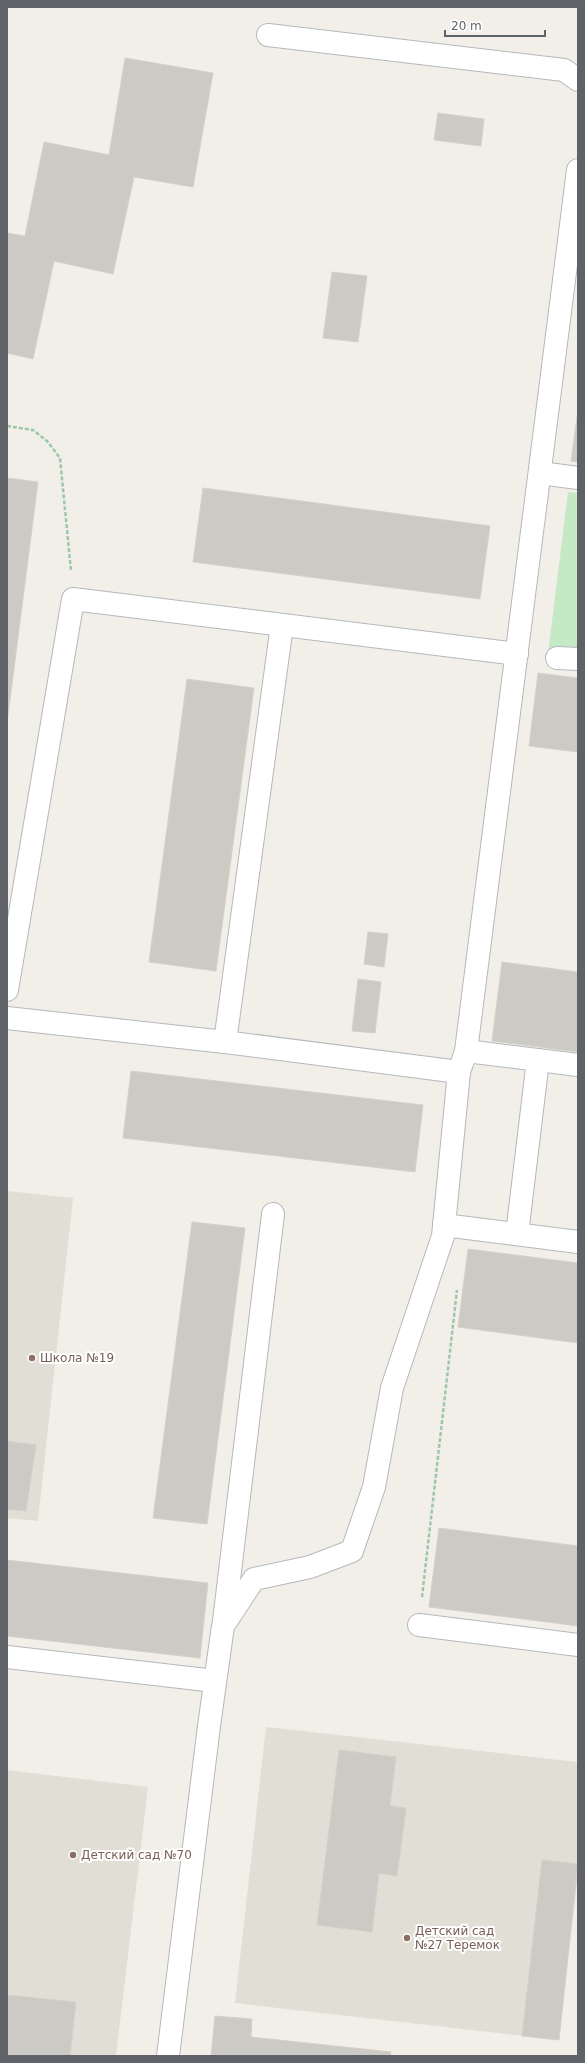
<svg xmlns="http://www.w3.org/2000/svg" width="585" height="2063" viewBox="0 0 585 2063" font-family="'DejaVu Sans',sans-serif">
  <rect width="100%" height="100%" fill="#f1efe8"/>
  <g fill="#e1ded6">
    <path d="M7,1191L73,1198L38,1521L7,1518Z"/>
    <path d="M266,1727L578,1762V1874L559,2040L235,2003Z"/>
    <path d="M7,1770L148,1787L116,2056H7Z"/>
  </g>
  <path fill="#c5e8c5" d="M568,492L578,493V658L548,654Z"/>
  <g fill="#cccac5" stroke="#d6d1c6">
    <path d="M125,58L213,73L193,187L134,177L113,274L54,261L33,359L7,353V233L25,236L44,142L109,155Z"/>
    <path d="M438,113L484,119L481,146L434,140Z"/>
    <path d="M332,272L367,276L358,342L323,338Z"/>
    <path d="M578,410V462L571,461Z"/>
    <path d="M7,478L38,482L7,723Z"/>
    <path d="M203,488L490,526L480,599L193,562Z"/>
    <path d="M538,673L578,678V752L529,746Z"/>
    <path d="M187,679L254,688L216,971L149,962Z"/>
    <path d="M368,932L388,934L384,967L364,964Z"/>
    <path d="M502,962L578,972V1052L492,1041Z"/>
    <path d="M358,979L381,982L375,1033L352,1031Z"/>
    <path d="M131,1071L423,1105L415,1172L123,1138Z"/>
    <path d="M192,1222L245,1228L207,1524L153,1518Z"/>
    <path d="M468,1249L578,1263V1343L458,1327Z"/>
    <path d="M7,1441L36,1445L26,1511L7,1509Z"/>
    <path d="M439,1528L578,1546V1626L429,1607Z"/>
    <path d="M7,1560L208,1583L200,1658L7,1636Z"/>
    <path d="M339,1750L396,1757L390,1806L406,1808L397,1876L379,1873L372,1932L317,1925Z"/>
    <path d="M542,1860L578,1864L559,2040L522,2036Z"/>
    <path d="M7,1995L76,2002L70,2056H7Z"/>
    <path d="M215,2016L252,2019L251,2037L391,2052L390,2056H211Z"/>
  </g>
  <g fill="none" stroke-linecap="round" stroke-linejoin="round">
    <defs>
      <g id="minor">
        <path d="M268,35L564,70L578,80"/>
        <path d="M540,473L578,478"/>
        <path d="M557,658L578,659"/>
        <path d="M7,990L73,599L517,654"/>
        <path d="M7,1018L225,1042L459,1072"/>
        <path d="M225,1042L282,625"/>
        <path d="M466,1051L578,1065"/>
        <path d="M444,1225L578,1242"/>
        <path d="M517,1234L538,1060"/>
        <path d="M224,1621L273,1214"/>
        <path d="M419,1625L578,1645"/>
        <path d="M7,1657L215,1681"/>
        <path d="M168,2056L209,1726L223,1626L254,1579L310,1567L352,1551L374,1487L392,1388L443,1236L459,1072L466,1051L578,170"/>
      </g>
    </defs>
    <use href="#minor" stroke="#b5b8bc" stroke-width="24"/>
    <g stroke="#9cc7a9" stroke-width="2.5" stroke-dasharray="4 2" stroke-linecap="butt">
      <path d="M7,426L33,430L47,441L60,458L71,571"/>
      <path d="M422,1597L457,1290"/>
    </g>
    <use href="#minor" stroke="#fff" stroke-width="22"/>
  </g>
  <g fill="#8d6e63" stroke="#fff" stroke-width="1.5">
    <circle cx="32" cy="1358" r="4"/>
    <circle cx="73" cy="1855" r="4"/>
    <circle cx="407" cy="1938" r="4"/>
  </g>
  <g text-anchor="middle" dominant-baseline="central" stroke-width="4" stroke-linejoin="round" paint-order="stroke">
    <g font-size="12" fill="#785e54" stroke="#fff" text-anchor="start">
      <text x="40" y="1358">Школа №19</text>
      <text x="81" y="1855">Детский сад №70</text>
      <text x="415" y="1931">Детский сад<tspan x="415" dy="14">№27 Теремок</tspan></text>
    </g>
  </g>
  <rect width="585" height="2063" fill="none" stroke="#5f6368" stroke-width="16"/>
  <path d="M445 30v6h100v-6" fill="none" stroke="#5f6368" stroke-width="2"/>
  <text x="451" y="30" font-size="12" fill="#5f6368" stroke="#ffffff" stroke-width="3" paint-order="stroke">20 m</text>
</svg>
